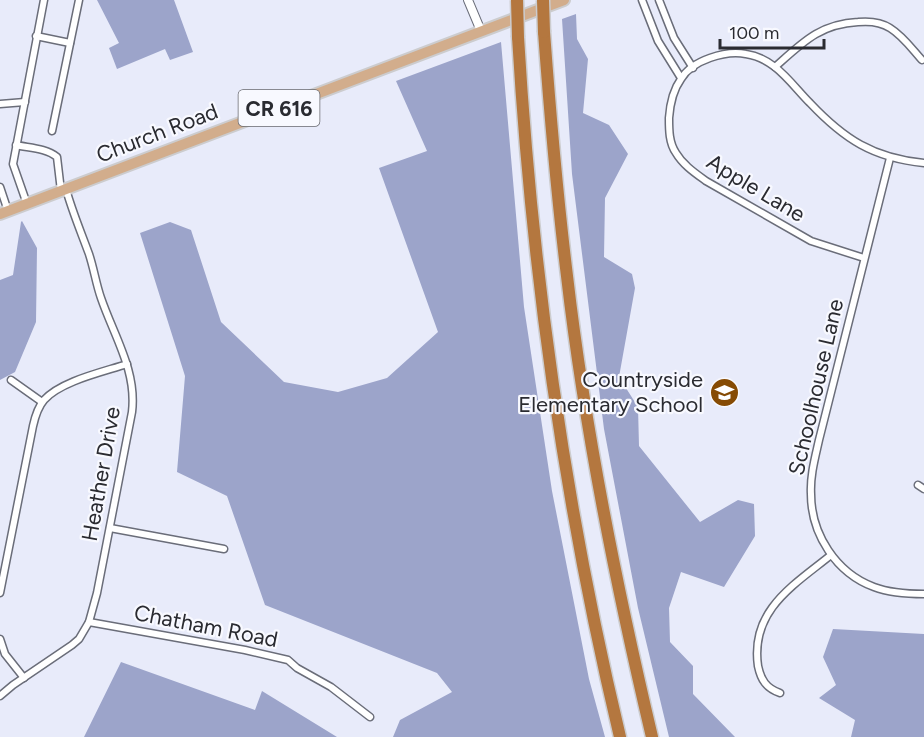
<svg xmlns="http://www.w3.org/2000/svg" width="924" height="737" viewBox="0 0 924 737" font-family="Figtree,sans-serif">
  <rect width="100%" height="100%" fill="#e8ebfa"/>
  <g fill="#9ca4ca">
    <path d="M97,0H174L193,52L170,60L165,49L117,69L109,48L119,43Z"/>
    <path d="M576,14L577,39L588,59L583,113L609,125L628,154L605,198L604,257L632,274L635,288L619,377L638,407L639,446L700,522L738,500L754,504L755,536L724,587L681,572L669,608L670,642L693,666V694L735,737H669L638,608L604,429L572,174L562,19Z"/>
    <path d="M501,42L524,307L552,491L589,679L605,737H393L400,720L452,692L437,673L265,605L227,496L177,472L185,376L140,233L170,222L191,230L221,322L284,382L338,392L387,378L438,332L379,168L427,151L396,81Z"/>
    <path d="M22,221L37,248L36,322L15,372L0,380V280L13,275L21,222Z"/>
    <path d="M833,629L924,634V737H851L855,720L819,698L836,685L823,657Z"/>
    <path d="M121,662L255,710L262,691L337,737H84Z"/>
  </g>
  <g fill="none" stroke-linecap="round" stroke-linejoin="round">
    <defs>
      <g id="minor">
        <path d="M642,0L658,41L681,78"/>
        <path d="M659,0L674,38L693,68"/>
        <path d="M36,36L70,43"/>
        <path d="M775,67C803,42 820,24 858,22C869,21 881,22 890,28C903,36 912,49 922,60"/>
        <path d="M0,104L25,102"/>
        <path d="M52,131L79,0"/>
        <path d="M16,145C29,148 46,148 57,157L61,191"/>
        <path d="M890,158L819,440C815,458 810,476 811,494C811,534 836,573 874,587C890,593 908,594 924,594"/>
        <path d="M0,187L8,211"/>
        <path d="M27,204L13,164L44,0"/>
        <path d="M864,258L811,241L706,181C695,173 683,165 676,153C669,143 669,130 669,118C670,104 673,90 681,79C692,60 726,50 746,54C775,58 791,84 810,103C844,139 873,158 924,163"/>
        <path d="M11,380L42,402"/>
        <path d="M918,485L924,489"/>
        <path d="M110,528L224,549"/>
        <path d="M0,593L33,426C35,417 38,407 44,400C61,381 103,372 127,364"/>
        <path d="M89,622L245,650L288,660L297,668L331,687L370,717"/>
        <path d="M0,639L5,654L24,678"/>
        <path d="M780,693C766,688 761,680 758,666C750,610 794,585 831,555"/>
        <path d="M0,696L13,685L72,645L79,639L89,622L97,593L132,412C137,371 114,336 101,298C96,284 94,269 89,254C81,232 72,211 66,189"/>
      </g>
      <path id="tertiary" d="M468,0L481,31"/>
      <path id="primary" d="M0,214L564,0"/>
      <g id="motorway">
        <path d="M544,32C550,113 557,195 567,276C585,431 616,585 652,737"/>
        <path d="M518,37C532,273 565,507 620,737"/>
      </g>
    </defs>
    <use href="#minor" stroke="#6a6d79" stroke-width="9"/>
    <use href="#tertiary" stroke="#6a6d79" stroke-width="10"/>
    <use href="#primary" stroke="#ccccce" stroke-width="14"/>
    <use href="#motorway" stroke="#ccccce" stroke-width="15"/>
    <use href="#minor" stroke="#fff" stroke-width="6"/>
    <use href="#tertiary" stroke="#fff" stroke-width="8"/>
    <use href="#primary" stroke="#d2ad8c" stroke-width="10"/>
    <use href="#motorway" stroke="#b4773f" stroke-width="12"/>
    <defs>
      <g id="motorway-bridge">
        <path d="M517,0L518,37"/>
        <path d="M543,0L544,32"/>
      </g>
    </defs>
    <use href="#motorway-bridge" stroke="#ccccce" stroke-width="15" stroke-linecap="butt"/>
    <use href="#motorway-bridge" stroke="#b4773f" stroke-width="12"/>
  </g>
  <defs>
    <symbol id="school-disc" viewBox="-11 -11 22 22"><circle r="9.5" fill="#864b04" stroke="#f8f9ff"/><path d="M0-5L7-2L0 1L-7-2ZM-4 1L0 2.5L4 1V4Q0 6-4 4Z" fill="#fff"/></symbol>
  </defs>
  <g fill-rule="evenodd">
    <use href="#school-disc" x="708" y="376" width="33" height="33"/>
  </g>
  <g text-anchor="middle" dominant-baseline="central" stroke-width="4.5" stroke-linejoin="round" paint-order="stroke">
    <rect fill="#f8f9ff" stroke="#68696f" stroke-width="1.5" x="238.5" y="90" width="81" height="36" rx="4.5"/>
    <g font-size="21" font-weight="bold" fill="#2a2b31">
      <text x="279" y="108">CR 616</text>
    </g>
    <g font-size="22" fill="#2a2b31" stroke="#f8f9ff">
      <text transform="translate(157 133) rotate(-21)">Church Road</text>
      <text transform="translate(756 188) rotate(31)">Apple Lane</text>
      <text transform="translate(816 387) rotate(-77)">Schoolhouse Lane</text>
      <text transform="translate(101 474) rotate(-80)">Heather Drive</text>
      <text transform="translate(206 626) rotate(11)">Chatham Road</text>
    </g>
    <g font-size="22" fill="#2a2b31" stroke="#f8f9ff" text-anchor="end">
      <text x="703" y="379">Countryside<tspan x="703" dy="25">Elementary School</tspan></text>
    </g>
  </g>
  <path d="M720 39v9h104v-9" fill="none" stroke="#2a2b31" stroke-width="3"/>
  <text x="729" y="39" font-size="18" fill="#2a2b31" stroke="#f8f9ff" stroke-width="4.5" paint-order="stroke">100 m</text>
</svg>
